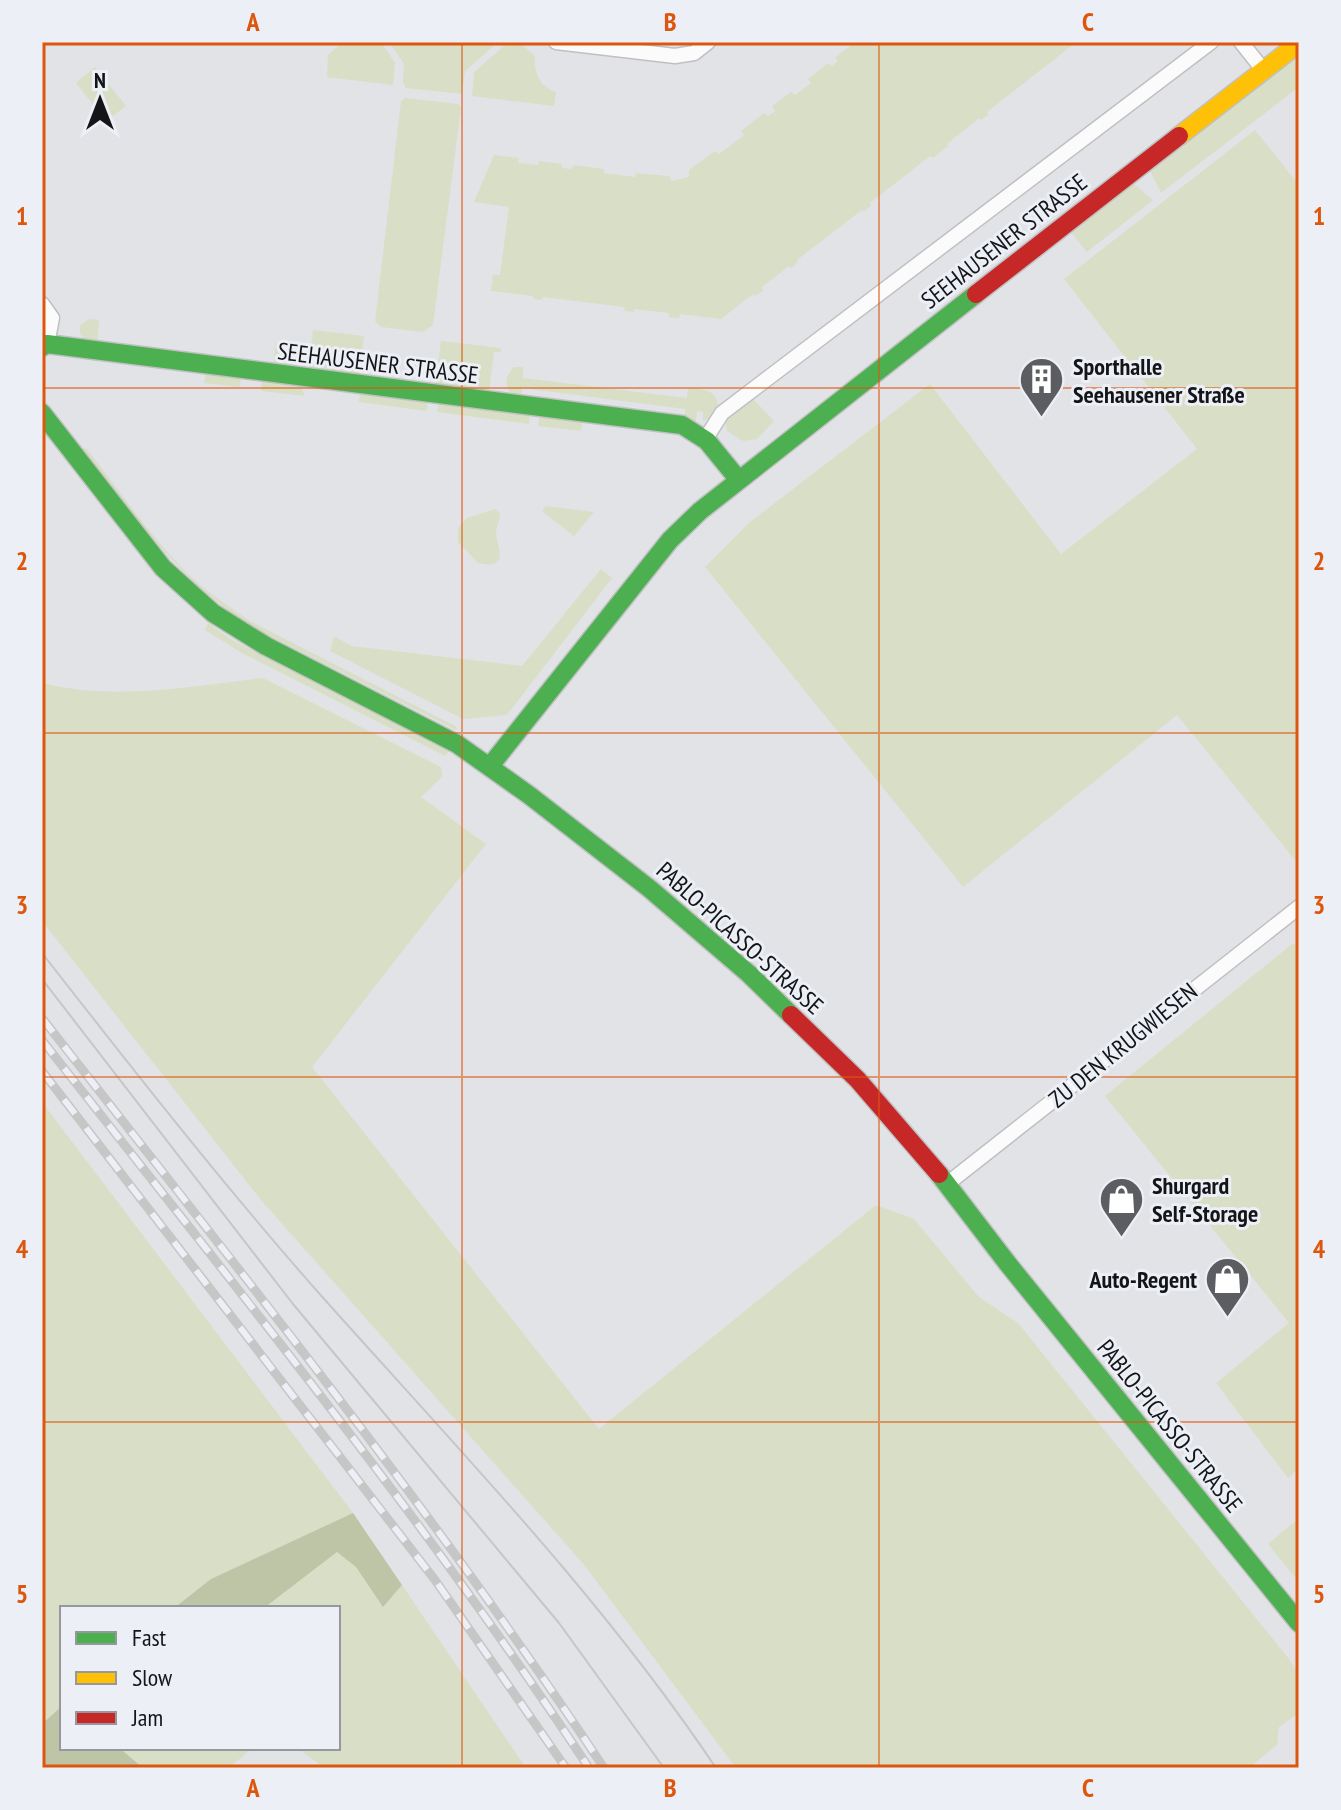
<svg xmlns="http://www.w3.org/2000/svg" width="1341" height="1810" viewBox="0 0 1341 1810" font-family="'PT Sans Narrow',sans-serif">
  <rect width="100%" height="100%" fill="#e2e3e7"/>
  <g fill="#d8dfc6">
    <path d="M343,42H381L395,63L393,85L327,77L328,55Z"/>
    <path d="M389,42H498L465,71L462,94L406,88L403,82L404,64Z"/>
    <path d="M509,42L520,43L535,56C534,73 539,86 556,92L554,106L472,96L474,72Z"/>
    <path d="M855,42H1082L1077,46L1074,44L987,112L988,115L981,120L979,118L947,144L948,146L933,158L930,156L870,203L871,206L864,211L862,210L797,260L798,262L791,268L789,266L762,287L763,291L755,296L753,294L721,319L680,314L679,318L669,317V313L634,309V312L625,311L624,307L543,297L542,300L533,299V296L491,291L493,275H500L509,207L474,202L494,155L519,158L518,163L538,165L539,161L562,164V168L572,169L573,165L604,169V173L635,177L636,173L669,176L672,181L689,177V170L715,151L719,154L744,135L741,131L764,113L768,116L775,111L772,106L791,92L795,95L811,83L808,79L828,63L832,66L838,61L835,58Z"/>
    <path d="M1299,55V87L1161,193L1150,171Z"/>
    <path d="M95,67L126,106L106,121L76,83Z"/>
    <path d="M405,98L458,104L461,107L433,325L423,332L381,327L375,321L401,101Z"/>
    <path d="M1255,130L1299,185V865L1177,715L963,887L705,567L750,522L930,384L1061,554L1197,449L1064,279Z"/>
    <path d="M1134,184L1153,200L1087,252L1071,232Z"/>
    <path d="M89,319L99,320L97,345C86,340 78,337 80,325Z"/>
    <path d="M313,330L364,336L359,377L308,371Z"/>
    <path d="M441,341L501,348V352H494L489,392L435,386Z"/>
    <path d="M276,343L294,348L295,358L291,366H273Z"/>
    <path d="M514,367H523V378L687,398L688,388C703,390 714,388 718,404L712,418L703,421V412L697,411L696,421L685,419V409L522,388L521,397L511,395C504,384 505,377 514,367Z"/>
    <path d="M206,371L241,376L240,387L204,383Z"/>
    <path d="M262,379L299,383L305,396L261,391Z"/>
    <path d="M360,391L428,399L427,411L359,402Z"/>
    <path d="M753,399L774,421L757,439L743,441L727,431L725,419Z"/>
    <path d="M439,401L530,412L529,424L437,412Z"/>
    <path d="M540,413L583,419L581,431L538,426Z"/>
    <path d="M82,448L87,449C122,493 155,544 197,582C214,597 233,609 252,622L457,727L456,730L254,628C178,580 136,517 82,448Z"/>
    <path d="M546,506L593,512H594L574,536L542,511Z"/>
    <path d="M495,509L500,513C500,521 496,526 496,533C497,547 511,570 478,563L458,542V528L467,518Z"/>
    <path d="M601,569L612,578L507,715L463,719L330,651L334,636L351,646L522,666Z"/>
    <path d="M208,623L234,641L449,751L445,756L242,653L205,630Z"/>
    <path d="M263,678L441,767L442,777L421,797L486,844L312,1067L599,1429L876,1205L914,1219L979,1297L1018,1323L1289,1659L1299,1675V1713L1279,1727L1277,1745L1249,1768H736L585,1566L261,1200L42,921V683C115,701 189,687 263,678Z"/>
    <path d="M1292,944L1299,945V1467L1288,1478L1216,1383L1289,1323L1105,1096Z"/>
    <path d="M42,1102L353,1513L211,1579L174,1608H62V1706L42,1724Z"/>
    <path d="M1299,1518V1582L1268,1544Z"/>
    <path d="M337,1552L356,1567L383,1606L402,1585L526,1768H324L298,1748H338V1608H264Z"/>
    <path d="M123,1748H252L229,1768H143L123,1751Z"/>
  </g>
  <g fill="#bec5a6">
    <path d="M353,1513L402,1585L383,1607L356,1567L337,1552L264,1608H174L211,1579Z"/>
    <path d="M62,1706V1748H123V1751L143,1768H42V1724Z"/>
  </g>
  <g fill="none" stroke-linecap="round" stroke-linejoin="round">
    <defs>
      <g id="street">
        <path d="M556,42L675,56L694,53L708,42"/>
        <path d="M1241,42L1264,71"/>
        <path d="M42,304L52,318L47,344"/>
        <path d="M706,438L722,413L1211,42"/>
        <path d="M947,1184L1299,907"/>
      </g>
      <g id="fast">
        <path d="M42,347L47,344L682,425L707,441L738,479"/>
        <path d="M42,413L163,568L213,613L266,646L457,744L529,795L650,889L749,974L791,1015"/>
        <path d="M490,766L670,540L700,511L976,294"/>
        <path d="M939,1174L1008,1264L1299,1623"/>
      </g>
      <path id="slow" d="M1179,136L1299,43"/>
      <g id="jam">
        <path d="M976,294L1179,136"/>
        <path d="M791,1015L858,1080L939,1174"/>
      </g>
    </defs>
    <use href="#street" stroke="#c0c0c3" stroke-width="17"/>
    <use href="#fast" stroke="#c0c0c3" stroke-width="21"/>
    <use href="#slow" stroke="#c0c0c3" stroke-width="21"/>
    <use href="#jam" stroke="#c0c0c3" stroke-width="21"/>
    <use href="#street" stroke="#fbfbfb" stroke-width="14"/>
    <use href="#fast" stroke="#4caf50" stroke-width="18"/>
    <use href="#slow" stroke="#ffc107" stroke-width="18"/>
    <use href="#jam" stroke="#c62828" stroke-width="18"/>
    <g stroke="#c6c6c7" stroke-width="2">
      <path d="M42,953C131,1067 221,1182 317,1291C455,1446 600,1595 716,1768"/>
      <path d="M42,979L293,1304L559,1623L664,1768"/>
    </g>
    <defs>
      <g id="rail">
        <path d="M42,1018C234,1264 431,1507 604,1768"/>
        <path d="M42,1040C229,1279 422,1515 589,1768"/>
        <path d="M42,1071L435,1580L566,1768"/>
      </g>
    </defs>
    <use href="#rail" stroke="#c6c6c7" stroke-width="9"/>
    <use href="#rail" stroke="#edeff6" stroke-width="6" stroke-dasharray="18" stroke-linecap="butt"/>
  </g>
  <path fill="none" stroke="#dd560d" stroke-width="2" stroke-opacity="0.55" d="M462,42V1768M879,42V1768M42,388H1299M42,733H1299M42,1077H1299M42,1422H1299"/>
  <defs>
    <symbol id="building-pin" viewBox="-11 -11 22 30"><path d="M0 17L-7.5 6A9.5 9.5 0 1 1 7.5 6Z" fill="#5c5d60" stroke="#edeff6"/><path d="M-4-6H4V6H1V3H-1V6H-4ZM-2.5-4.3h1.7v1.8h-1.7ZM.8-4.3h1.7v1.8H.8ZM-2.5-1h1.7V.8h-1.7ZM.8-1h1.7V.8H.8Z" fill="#fff"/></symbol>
    <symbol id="shop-pin" viewBox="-11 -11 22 30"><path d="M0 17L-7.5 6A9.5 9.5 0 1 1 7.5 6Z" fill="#5c5d60" stroke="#edeff6"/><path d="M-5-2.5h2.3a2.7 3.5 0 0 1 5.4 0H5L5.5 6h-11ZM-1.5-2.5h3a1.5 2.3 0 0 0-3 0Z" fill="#fff"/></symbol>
  </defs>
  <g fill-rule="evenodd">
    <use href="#building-pin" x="1016" y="354" width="51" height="69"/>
    <use href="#shop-pin" x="1096" y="1174" width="51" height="69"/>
    <use href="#shop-pin" x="1202" y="1254" width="51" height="69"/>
  </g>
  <g text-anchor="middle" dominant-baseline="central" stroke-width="6" stroke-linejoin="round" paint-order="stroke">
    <g font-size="24" fill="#141517" stroke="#edeff6">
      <text transform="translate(1004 241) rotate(-38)">SEEHAUSENER STRASSE</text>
      <text transform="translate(378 363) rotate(7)">SEEHAUSENER STRASSE</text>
      <text transform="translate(740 938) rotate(42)">PABLO-PICASSO-STRASSE</text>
      <text transform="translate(1123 1045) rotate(-39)">ZU DEN KRUGWIESEN</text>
      <text transform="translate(1170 1426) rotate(51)">PABLO-PICASSO-STRASSE</text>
    </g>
    <g font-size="24" font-weight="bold" fill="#141517" stroke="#edeff6" text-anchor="start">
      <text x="1073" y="366">Sporthalle<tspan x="1073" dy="28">Seehausener Straße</tspan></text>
      <text x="1152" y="1185">Shurgard<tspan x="1152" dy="28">Self-Storage</tspan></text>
      <text x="1197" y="1279" text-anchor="end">Auto-Regent</text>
    </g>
  </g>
  <rect width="1341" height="1810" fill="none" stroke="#edeff6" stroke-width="88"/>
  <rect x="60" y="1606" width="280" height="144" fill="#edeff6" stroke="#96989d" stroke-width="2"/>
  <rect x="76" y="1632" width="40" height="12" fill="#4caf50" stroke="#96989d" stroke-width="2"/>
  <text x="132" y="1646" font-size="24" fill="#141517">Fast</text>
  <rect x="76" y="1672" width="40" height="12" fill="#ffc107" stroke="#96989d" stroke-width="2"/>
  <text x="132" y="1686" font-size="24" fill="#141517">Slow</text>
  <rect x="76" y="1712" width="40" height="12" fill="#c62828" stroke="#96989d" stroke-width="2"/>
  <text x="132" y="1726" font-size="24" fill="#141517">Jam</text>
  <g transform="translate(100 100)" stroke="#edeff6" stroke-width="6" paint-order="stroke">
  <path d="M0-6L14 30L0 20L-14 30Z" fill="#141517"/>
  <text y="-12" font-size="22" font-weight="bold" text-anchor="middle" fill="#141517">N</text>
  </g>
  <rect x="44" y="44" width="1253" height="1722" fill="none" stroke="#dd560d" stroke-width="3"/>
  <g font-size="26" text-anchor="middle" font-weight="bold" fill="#dd560d">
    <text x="253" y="31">A</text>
    <text x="670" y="31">B</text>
    <text x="1088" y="31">C</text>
    <text x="22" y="225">1</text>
    <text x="1319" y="225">1</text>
    <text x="22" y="570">2</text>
    <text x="1319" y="570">2</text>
    <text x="22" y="914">3</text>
    <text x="1319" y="914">3</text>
    <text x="22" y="1258">4</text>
    <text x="1319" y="1258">4</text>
    <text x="22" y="1603">5</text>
    <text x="1319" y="1603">5</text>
    <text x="253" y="1797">A</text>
    <text x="670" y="1797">B</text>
    <text x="1088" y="1797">C</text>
  </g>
</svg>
